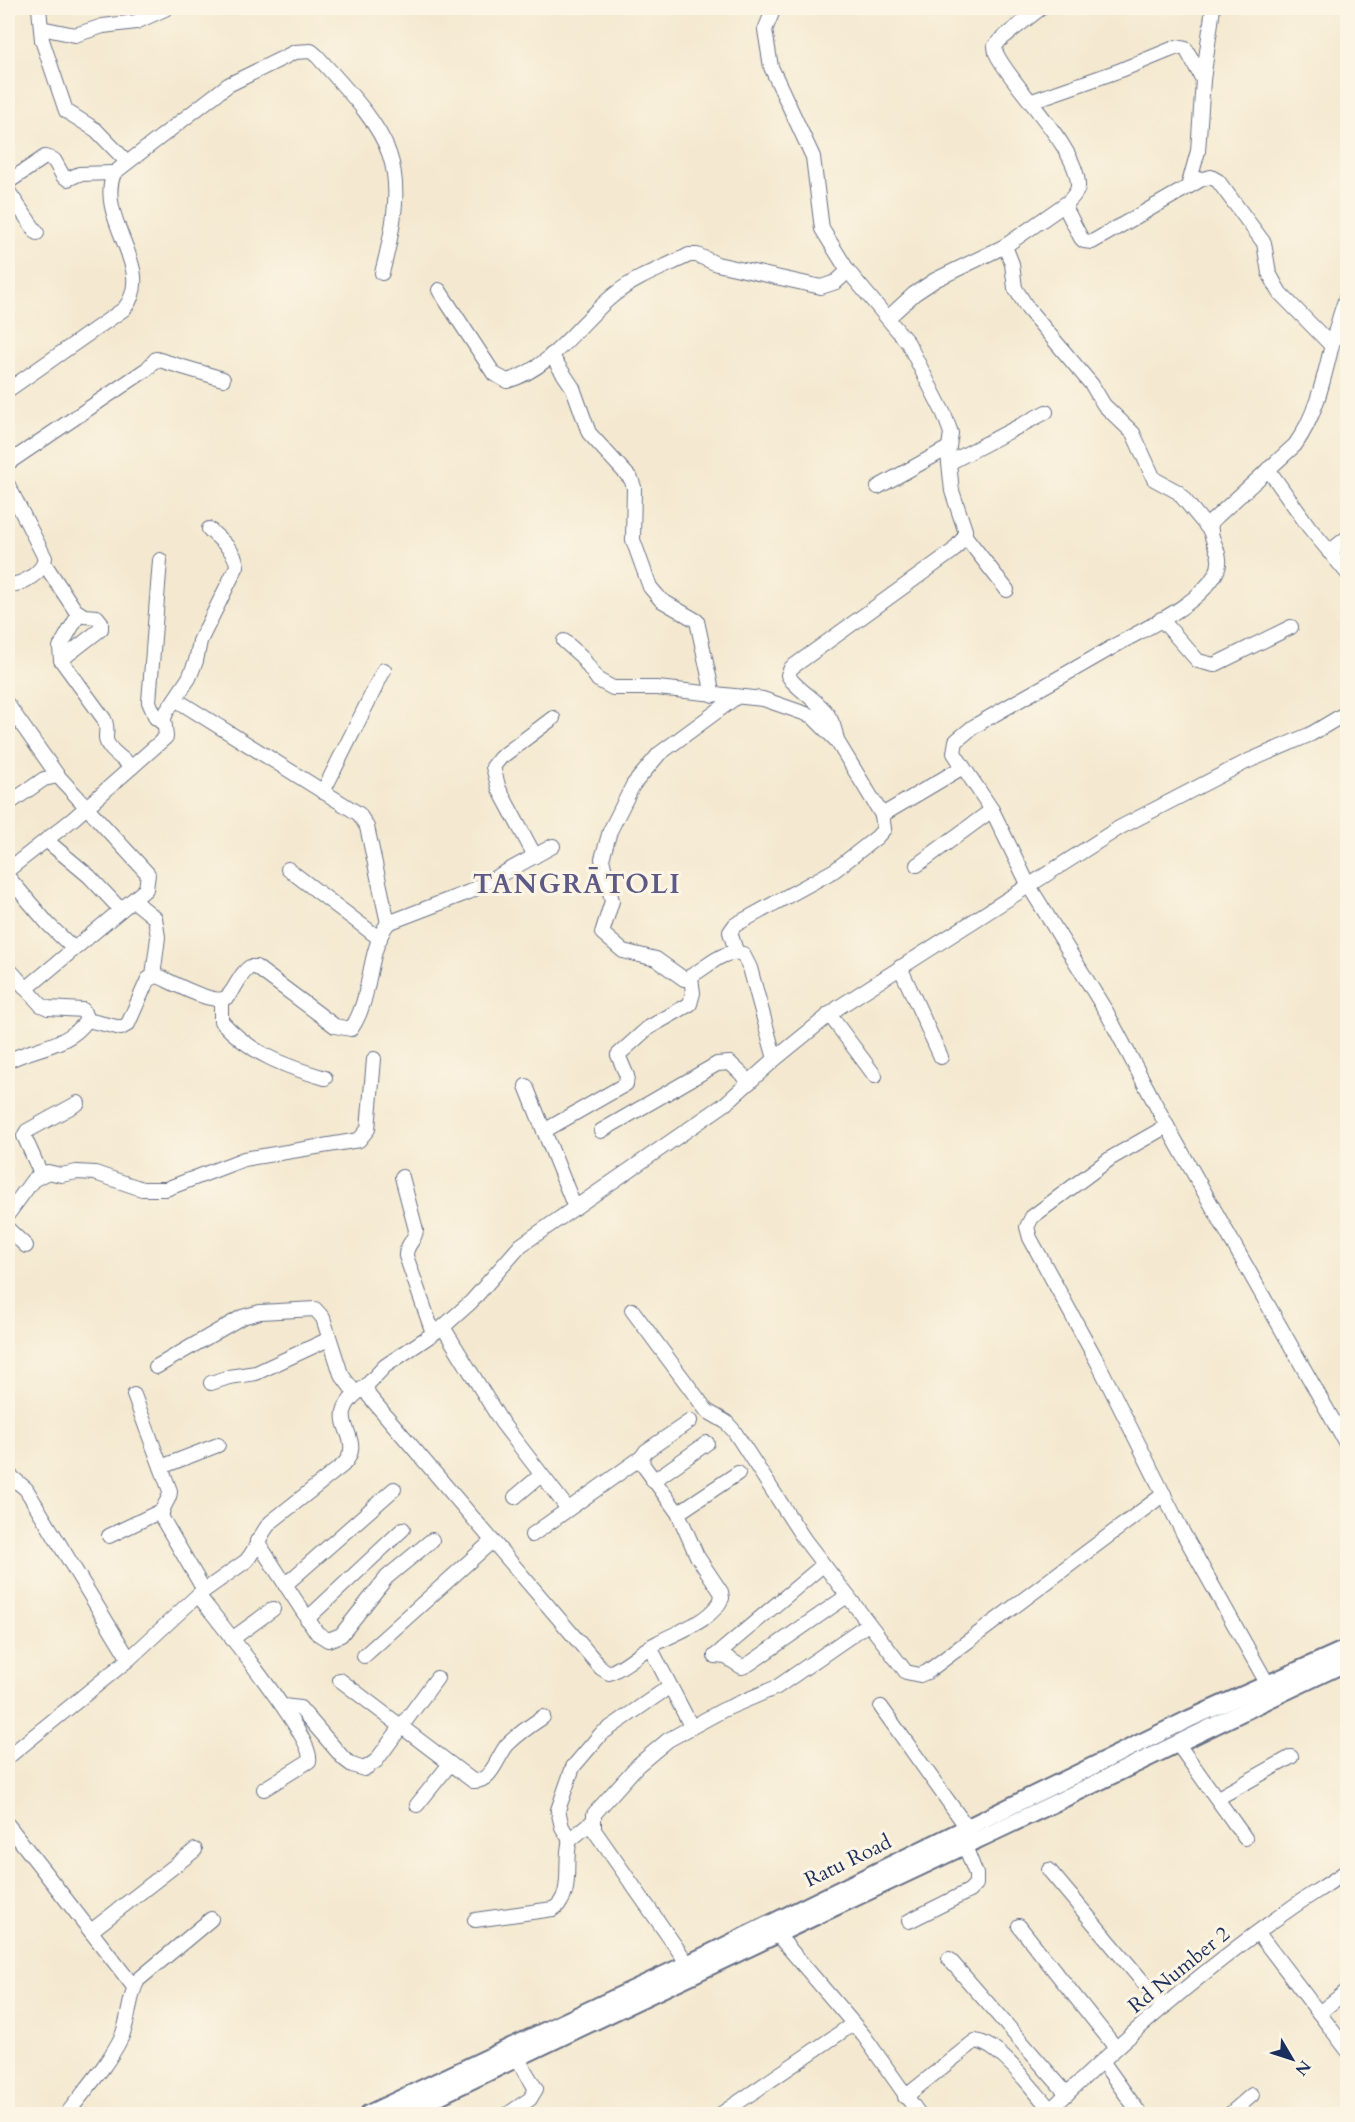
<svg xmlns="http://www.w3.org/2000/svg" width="1355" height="2122" viewBox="0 0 1355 2122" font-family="Cardo,serif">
  <rect width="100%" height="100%" fill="#fcf5e5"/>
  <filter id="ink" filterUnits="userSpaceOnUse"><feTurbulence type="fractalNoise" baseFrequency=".0167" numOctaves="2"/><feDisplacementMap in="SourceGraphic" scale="12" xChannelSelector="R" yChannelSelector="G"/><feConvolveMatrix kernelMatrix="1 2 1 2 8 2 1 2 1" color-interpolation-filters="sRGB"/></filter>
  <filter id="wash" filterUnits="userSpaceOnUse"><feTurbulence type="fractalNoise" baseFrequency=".008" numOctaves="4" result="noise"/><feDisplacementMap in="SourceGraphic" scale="24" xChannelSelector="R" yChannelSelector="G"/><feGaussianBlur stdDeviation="1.35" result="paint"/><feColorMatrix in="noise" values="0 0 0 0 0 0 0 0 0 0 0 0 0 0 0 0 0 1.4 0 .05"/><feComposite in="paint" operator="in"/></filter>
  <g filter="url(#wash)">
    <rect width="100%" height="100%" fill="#f4e9d0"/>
  </g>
  <g filter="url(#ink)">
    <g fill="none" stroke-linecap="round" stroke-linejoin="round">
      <defs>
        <g id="minor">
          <path d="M39,8L42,40L66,111L96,130L127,162"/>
          <path d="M774,8L765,30L771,67L813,157L822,229L848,271L908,343L944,414L951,433L948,454L952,491L965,530V536L953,551L791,668L788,675L792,681C814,704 832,706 837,741"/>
          <path d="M41,28L75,35L103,26L136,22L167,8"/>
          <path d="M1032,101L1121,70L1177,47L1186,49L1203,80"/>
          <path d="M8,182L45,157L54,160L63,176L68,179L79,174L114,173"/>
          <path d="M1188,187L1198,151L1203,80L1213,8"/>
          <path d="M8,191L37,233"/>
          <path d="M1064,205L1081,238L1084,241L1092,242L1202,179L1211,177L1218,181L1264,243L1269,273L1280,293L1330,344"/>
          <path d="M1005,246L1012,264L1015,288L1028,309L1092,385L1104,405L1133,433L1154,479L1178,492L1211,532"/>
          <path d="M439,290L494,374L507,381C553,368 579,322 615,294C636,277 665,267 689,255H697L717,264L821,287L836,282L848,271"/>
          <path d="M1348,293C1327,343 1327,400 1295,445L1212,521C1205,539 1227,553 1216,573C1199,605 1147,627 1116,645C1069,673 1020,699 973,727L956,741L954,753L992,810L1029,886L1107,1013L1167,1126L1348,1447"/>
          <path d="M889,317L914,294L935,280L1005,246L1068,202C1072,198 1077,193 1078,187C1080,149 1011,86 996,53L995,46L1000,40L1041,8"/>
          <path d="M1340,329L1348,338"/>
          <path d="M551,355L573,388L589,433L631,479L634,487L633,540L650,587L661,600L697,621L713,695"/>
          <path d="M8,390L124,309C158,269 95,220 114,173L228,85L295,52L311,51L317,56C392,139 412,159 382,273"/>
          <path d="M8,463L147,369L156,359L223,379"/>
          <path d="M949,463L1046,412"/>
          <path d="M1268,469L1309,527L1348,574"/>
          <path d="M8,485L45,558C43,573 22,585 8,585"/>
          <path d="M878,487L948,448"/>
          <path d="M965,536L1007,590"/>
          <path d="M1329,552L1348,537"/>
          <path d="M160,560L149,702L156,718L164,724"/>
          <path d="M44,563L75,610L84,616L97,617L101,622V629L61,660L104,719C108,727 106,730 106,738C106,749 125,760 132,767"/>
          <path d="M1161,619L1198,661L1214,665L1291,627"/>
          <path d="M564,641L581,656L598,680L613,688H657L763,699L812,716L837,741L882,815"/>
          <path d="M61,660L60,647L79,614"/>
          <path d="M735,698L659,754L633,785L610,831L602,859L612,901L602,933L623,951L656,959L684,979C703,973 721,947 743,954L750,968L775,1059"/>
          <path d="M175,699L359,814L367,827L388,923"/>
          <path d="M8,705L58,776"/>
          <path d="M323,792L384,670"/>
          <path d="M8,804L44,779L58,776L148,874L146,889L26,989"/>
          <path d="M46,840L89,876L121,910"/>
          <path d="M535,856L499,789L493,767L500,758L553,718"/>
          <path d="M917,865L992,810"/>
          <path d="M288,869L380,939"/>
          <path d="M8,870L73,819L166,737L164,718L167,711L189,678L196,661L200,641L237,566C236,551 219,539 209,529"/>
          <path d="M8,877L48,924L73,948"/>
          <path d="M133,900L155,918L158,937L153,976"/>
          <path d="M736,951L730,932L735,925L835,870L877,837L884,829L882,815L963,767"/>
          <path d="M900,967L941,1057"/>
          <path d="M8,968L41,1005L48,1008L83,1010L87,1020C69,1047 34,1047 8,1061"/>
          <path d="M221,1000V1021C251,1054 284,1066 325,1078"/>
          <path d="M829,1014L875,1076"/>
          <path d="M87,1020L121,1028L128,1024L148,979L158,976C172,982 217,1008 228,996C237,987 239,974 250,967H256L335,1026L351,1029C373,998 366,953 388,923L469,892L553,846"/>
          <path d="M526,1086L575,1208"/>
          <path d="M1167,1126L1111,1158L1032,1217L1027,1227L1030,1238L1098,1363L1183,1533L1272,1692"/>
          <path d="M544,1131L626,1084L627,1076L618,1055L648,1028L690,1004L693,993L691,977"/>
          <path d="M601,1131L717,1064L730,1063L750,1082"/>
          <path d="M41,1174L24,1136L27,1131L78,1103"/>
          <path d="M402,1177L416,1230C415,1241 405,1246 406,1256L433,1333"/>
          <path d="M8,1214L33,1180L48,1172L61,1175L77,1172L95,1173L142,1189H166L244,1159L359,1140L368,1129L374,1059"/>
          <path d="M8,1229L26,1246"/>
          <path d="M632,1310L707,1411L726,1422L734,1431L804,1539L906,1672L920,1675L927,1672L1164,1494"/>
          <path d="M443,1327L502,1423L568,1509"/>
          <path d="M156,1367L242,1317L260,1312L315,1309L323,1318L341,1374L355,1393"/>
          <path d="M211,1383L229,1377L256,1373L329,1339"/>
          <path d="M134,1395L170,1491C170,1502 160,1506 162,1518L204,1590"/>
          <path d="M690,1421L646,1451L642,1457L643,1465L678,1513L697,1556L721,1592L722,1598C711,1622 678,1631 657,1643C640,1651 627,1666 609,1673L601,1668L369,1396L366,1386L385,1366L443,1327L471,1302L521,1245L725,1104L775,1059L839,1007L1119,828L1246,762L1311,734L1348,712"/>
          <path d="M161,1467L218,1445"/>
          <path d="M8,1474L26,1489L129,1659"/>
          <path d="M653,1481L707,1443"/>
          <path d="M515,1497L541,1475"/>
          <path d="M678,1513L738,1473"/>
          <path d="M532,1535L642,1457"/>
          <path d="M109,1536L161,1511"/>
          <path d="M257,1541L317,1633L328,1640L341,1635L387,1577L432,1540"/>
          <path d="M285,1585L394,1489"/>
          <path d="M198,1595C215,1617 316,1740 309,1761L264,1789"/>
          <path d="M307,1619L403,1529"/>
          <path d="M232,1639L273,1609"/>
          <path d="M650,1647L691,1726"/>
          <path d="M364,1656L491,1542"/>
          <path d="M715,1656L726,1657L742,1667L749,1664L847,1596"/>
          <path d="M715,1656L823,1565"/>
          <path d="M340,1680L473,1781C492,1783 498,1754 508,1744C518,1734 531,1725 543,1717"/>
          <path d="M283,1706L300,1708L344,1759L352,1765L364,1769L376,1761L437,1678"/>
          <path d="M881,1707L968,1829"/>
          <path d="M1177,1743L1245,1838"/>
          <path d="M8,1757L129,1659L198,1595L246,1561C257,1549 260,1533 271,1522L343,1465C371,1435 315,1421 366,1386"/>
          <path d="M1218,1798L1291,1757"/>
          <path d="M417,1805L450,1764"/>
          <path d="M8,1825L134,1987"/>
          <path d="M570,1840L562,1827L558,1810L573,1767L601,1734L669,1687"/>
          <path d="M1049,1870L1164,2007"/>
          <path d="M475,1920L553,1909C575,1896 563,1862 570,1840L592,1822"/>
          <path d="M909,1921L969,1891L976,1884V1874L965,1846"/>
          <path d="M1019,1926L1116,2048"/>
          <path d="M91,1931L195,1850"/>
          <path d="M776,1933L864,2036L919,2114"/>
          <path d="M1258,1933L1348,2051"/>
          <path d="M949,1959L1067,2094"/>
          <path d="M688,1964L594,1830V1814L638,1765L668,1740L723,1710L777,1687L868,1624"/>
          <path d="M1319,2013L1348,1990"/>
          <path d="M1102,2061L1140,2114"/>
          <path d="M905,2097L975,2041C1001,2044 1033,2091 1051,2110"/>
          <path d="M67,2114C85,2090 107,2066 121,2038C130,2020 128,1997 138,1980L211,1919"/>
          <path d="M508,2114L530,2099L536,2089L517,2058"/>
          <path d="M721,2114L853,2024"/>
          <path d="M1046,2114C1121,2041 1201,1971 1287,1911C1306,1897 1328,1885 1348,1870"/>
          <path d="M1230,2114L1252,2095"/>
        </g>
        <g id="major">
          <path d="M368,2114L706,1955L1189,1719L1348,1648"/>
          <path d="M402,2114C592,2021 785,1931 977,1840C1101,1782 1223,1720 1348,1662"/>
        </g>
      </defs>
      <use href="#minor" stroke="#677086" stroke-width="16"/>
      <use href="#major" stroke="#677086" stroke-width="20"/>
      <use href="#minor" stroke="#fff" stroke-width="14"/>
      <use href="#major" stroke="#fff" stroke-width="16"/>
    </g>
  </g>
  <g text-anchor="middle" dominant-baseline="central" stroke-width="6" stroke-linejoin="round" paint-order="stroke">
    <g font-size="21" fill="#1b2f5e" stroke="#fcf5e5">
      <text transform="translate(848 1861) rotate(-26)">Ratu Road</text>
      <text transform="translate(1179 1970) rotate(-39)">Rd Number 2</text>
    </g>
    <g font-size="27" font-weight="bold" letter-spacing="1.5" fill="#5d5b86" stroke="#fcf5e5">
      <text x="577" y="884">TANGRĀTOLI</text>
    </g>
  </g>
  <rect width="1355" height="2122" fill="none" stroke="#fcf5e5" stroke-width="30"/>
  <g transform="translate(1292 2059) rotate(129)" stroke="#fcf5e5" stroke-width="4.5" paint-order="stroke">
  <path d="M0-4.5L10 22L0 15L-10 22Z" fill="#1b2f5e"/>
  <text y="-9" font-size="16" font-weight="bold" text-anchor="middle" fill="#1b2f5e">N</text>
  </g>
</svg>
